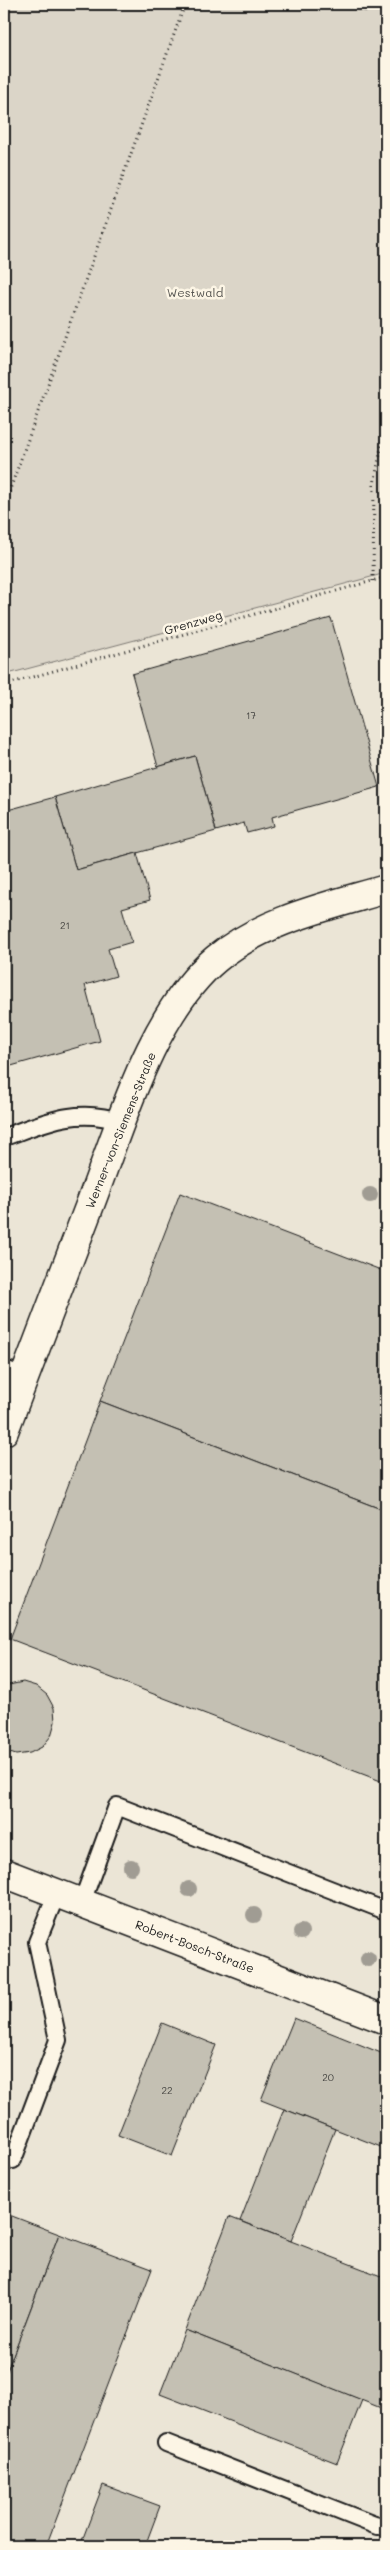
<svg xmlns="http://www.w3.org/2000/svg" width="390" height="2550" viewBox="0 0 390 2550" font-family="Mali,sans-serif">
  <rect width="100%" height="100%" fill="#fcf5e5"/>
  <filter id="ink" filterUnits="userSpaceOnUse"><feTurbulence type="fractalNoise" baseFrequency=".02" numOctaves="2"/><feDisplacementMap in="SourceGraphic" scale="10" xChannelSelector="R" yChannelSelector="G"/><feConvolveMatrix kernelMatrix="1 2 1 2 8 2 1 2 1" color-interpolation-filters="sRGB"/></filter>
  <g filter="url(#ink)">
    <path fill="#ebe5d6" d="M386,573V2546H4V675Z"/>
    <path fill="#dbd5c8" stroke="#7c7872" d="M4,4H335L367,12L371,4H386V573L4,675Z"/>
    <g fill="#c4c0b3" stroke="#1c1c1c">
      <path d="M331,618L379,787L272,817L274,826L247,833L244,823L216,831L195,756L158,767L132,674Z"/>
      <path d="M195,756L216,831L76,870L55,797Z"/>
      <path d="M55,797L76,870L137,853L150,900L122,908L132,942L108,949L116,976L85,985L100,1041L4,1068V811Z"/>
      <path d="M180,1193L386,1272V1511L100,1401Z"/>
      <path d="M100,1401L386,1511V1783L10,1639Z"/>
      <path d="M23,1682L36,1686L47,1695L54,1708L55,1722L51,1736L42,1747L30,1753L16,1755L4,1751V1686Z"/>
      <path d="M4,1982L10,1985L4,2002Z"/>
      <path d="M294,2018L386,2055V2149L261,2100Z"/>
      <path d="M162,2023L216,2045L172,2156L118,2135Z"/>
      <path d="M284,2109L335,2129L291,2241L240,2221Z"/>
      <path d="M4,2213L59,2234L4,2379Z"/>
      <path d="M229,2217L386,2278V2410L185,2330Z"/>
      <path d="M59,2234L152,2269L46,2546H4V2379Z"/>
      <path d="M185,2330L362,2400L337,2463L160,2394Z"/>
      <path d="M103,2485L160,2506L145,2546H80Z"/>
    </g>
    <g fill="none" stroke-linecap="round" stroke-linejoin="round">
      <defs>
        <g id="service">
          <path d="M4,1137C46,1122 77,1107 122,1122"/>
          <path d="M4,1369L25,1376"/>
          <path d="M82,1902L117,1806L386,1911"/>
          <path d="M13,2160L58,2040L37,1942L57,1893"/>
          <path d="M166,2443L377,2526L386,2525"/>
        </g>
        <g id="minor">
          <path d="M4,1431C33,1355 62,1278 91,1202C120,1126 152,1012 216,959C263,920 329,906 386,889"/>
          <path d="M4,1873L386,2020"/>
        </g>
      </defs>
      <use href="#service" stroke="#1c1c1c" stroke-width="20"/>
      <use href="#minor" stroke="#1c1c1c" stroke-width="31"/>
      <g stroke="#1c1c1c" stroke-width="3" stroke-dasharray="1 4" stroke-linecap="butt">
        <path d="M4,506L185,4"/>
        <path d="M373,581L374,484L386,422"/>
        <path d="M4,685L386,577"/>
      </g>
      <use href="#service" stroke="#fcf5e5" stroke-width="16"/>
      <use href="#minor" stroke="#fcf5e5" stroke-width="28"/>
    </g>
    <g fill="#a09c93">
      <circle cx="370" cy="1195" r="8"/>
      <circle cx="131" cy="1867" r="8"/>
      <circle cx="189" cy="1889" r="8"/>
      <circle cx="254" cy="1915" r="8"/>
      <circle cx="301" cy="1932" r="8"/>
      <circle cx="368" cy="1959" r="8"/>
    </g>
  </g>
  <g text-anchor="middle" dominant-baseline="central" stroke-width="5" stroke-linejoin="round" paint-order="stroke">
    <g font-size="10" fill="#464542">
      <text x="251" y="715">17</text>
      <text x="65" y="925">21</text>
      <text x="328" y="2077">20</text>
      <text x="167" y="2090">22</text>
    </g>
    <g font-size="12" fill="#555450" stroke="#fcf5e5">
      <text x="195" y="292">Westwald</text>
    </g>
    <g font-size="12" fill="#1c1c1c" stroke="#fcf5e5">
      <text transform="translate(193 622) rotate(-16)">Grenzweg</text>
      <text transform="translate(120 1130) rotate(-68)">Werner-von-Siemens-Straße</text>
      <text transform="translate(195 1946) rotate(21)">Robert-Bosch-Straße</text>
    </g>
  </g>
  <rect width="390" height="2550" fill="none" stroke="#fcf5e5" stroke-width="20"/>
  <rect x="10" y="10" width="370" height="2530" fill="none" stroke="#1c1c1c" stroke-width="2" filter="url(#ink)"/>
</svg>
